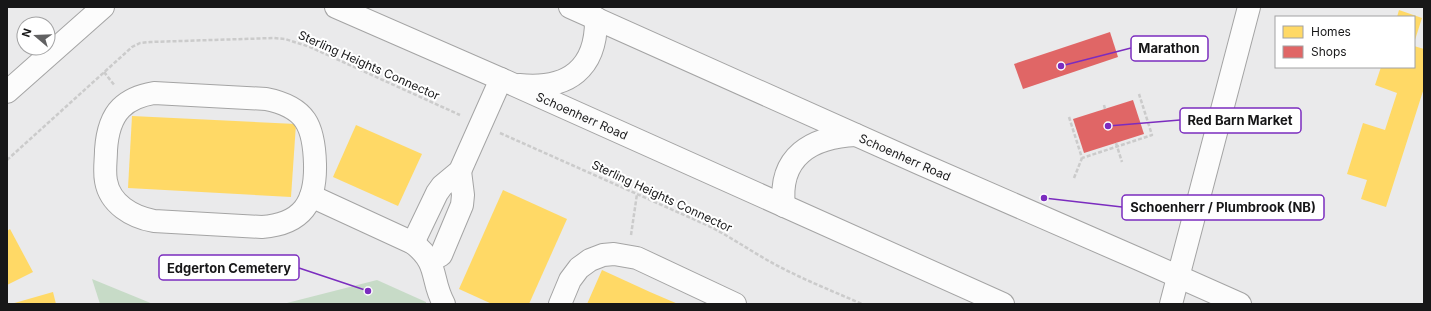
<svg xmlns="http://www.w3.org/2000/svg" width="1431" height="311" viewBox="0 0 1431 311" font-family="Inter,sans-serif">
  <rect width="100%" height="100%" fill="#eaeaeb"/>
  <g fill="#c7dbc7">
    <path d="M92,279L153,304H100Z"/>
    <path d="M377,280L426,302V304H283Z"/>
  </g>
  <g fill="#ffd966">
    <path d="M1399,10L1422,18L1414,43V17H1397Z"/>
    <path d="M1414,46L1424,49V88L1386,207L1361,199L1367,180L1347,174L1363,123L1385,130L1397,93L1375,85L1381,67H1414Z"/>
    <path d="M132,116L296,124L291,197L128,188Z"/>
    <path d="M356,125L422,154L398,206L333,177Z"/>
    <path d="M503,190L567,219L529,304H492L459,289Z"/>
    <path d="M10,229L33,272L7,285V231Z"/>
    <path d="M602,270L650,292L678,304H587Z"/>
    <path d="M53,292L56,304H11Z"/>
  </g>
  <g fill="#e06666">
    <path d="M1110,32L1118,57L1023,89L1014,64Z"/>
    <path d="M1133,100L1144,134L1084,153L1073,119Z"/>
  </g>
  <g fill="none" stroke-linecap="round" stroke-linejoin="round">
    <defs>
      <g id="minor">
        <path d="M7,92L103,7"/>
        <path d="M154,93L266,99C306,107 314,126 315,164C316,203 302,224 262,227L154,221C132,217 110,204 106,181C104,171 106,160 106,150C107,135 110,119 121,108C130,99 142,95 154,93Z"/>
        <path d="M311,196L413,243C440,264 430,279 444,304"/>
        <path d="M413,243L437,193L442,186L460,171L501,79"/>
        <path d="M430,261L441,255L462,205L463,195L460,171"/>
        <path d="M560,304L570,280L579,268L590,260L603,255L614,254L637,258L735,304"/>
        <path d="M1171,304L1249,7"/>
      </g>
      <g id="major">
        <path id="s1" d="M336,7L501,79L1003,304"/>
        <path id="s2" d="M570,7L921,164L1141,260L1240,304"/>
        <path d="M519,85C568,90 597,69 596,18"/>
        <path d="M784,206C778,156 812,137 856,135"/>
      </g>
    </defs>
    <use href="#minor" stroke="#a4a4a4" stroke-width="24"/>
    <use href="#major" stroke="#a4a4a4" stroke-width="24"/>
    <g stroke="#cbcbcb" stroke-width="2.5" stroke-dasharray="4 2" stroke-linecap="butt">
      <path d="M104,72L115,86"/>
      <path d="M1104,105L1105,109"/>
      <path d="M1069,117L1082,158L1152,135L1139,94"/>
      <path d="M500,133L711,227C730,237 748,249 767,260C797,277 830,290 862,304"/>
      <path d="M1116,143L1122,162"/>
      <path d="M7,160L132,47L140,43L150,42L274,38L285,39L310,47L460,115"/>
      <path d="M1074,178L1082,158"/>
      <path d="M631,235L637,194"/>
    </g>
    <use href="#minor" stroke="#fcfcfc" stroke-width="22"/>
    <use href="#major" stroke="#fcfcfc" stroke-width="22"/>
  </g>
  <g text-anchor="middle" dominant-baseline="central" stroke-width="4" stroke-linejoin="round" paint-order="stroke">
    <g font-size="12" fill="#171718" stroke="#fff">
      <text transform="translate(369 65) rotate(24)">Sterling Heights Connector</text>
      <text stroke="none"><textPath href="#s1" startOffset="269">Schoenherr Road</textPath></text>
      <text stroke="none"><textPath href="#s2" startOffset="367">Schoenherr Road</textPath></text>
      <text transform="translate(662 196) rotate(25)">Sterling Heights Connector</text>
    </g>
  </g>
  <path fill="none" stroke="#7b2cbf" stroke-width="1.5" d="M1061 66L1131 48M1108 126L1180 120M1044 198L1122 207M368 291L299 268"/>
  <g fill="#7b2cbf" stroke="#fff" stroke-width="1.5">
    <circle cx="1061" cy="66" r="4"/>
    <circle cx="1108" cy="126" r="4"/>
    <circle cx="1044" cy="198" r="4"/>
    <circle cx="368" cy="291" r="4"/>
  </g>
  <g fill="#fff" stroke="#7b2cbf" stroke-width="1.5">
    <rect x="1131" y="36" width="77" height="25" rx="4"/>
    <rect x="1180" y="108" width="121" height="25" rx="4"/>
    <rect x="1122" y="195" width="202" height="25" rx="4"/>
    <rect x="159" y="255" width="140" height="25" rx="4"/>
  </g>
  <g font-size="13" text-anchor="middle" font-weight="bold" fill="#171718">
    <text x="1169" y="53">Marathon</text>
    <text x="1240" y="125">Red Barn Market</text>
    <text x="1223" y="212">Schoenherr / Plumbrook (NB)</text>
    <text x="229" y="273">Edgerton Cemetery</text>
  </g>
  <rect width="1431" height="311" fill="none" stroke="#171718" stroke-width="16"/>
  <rect x="1275" y="16" width="140" height="52" fill="#ffffff" stroke="#a2a2a3"/>
  <rect x="1283" y="26" width="20" height="12" fill="#ffd966" stroke="#a2a2a3"/>
  <text x="1311" y="36" font-size="12" fill="#171718">Homes</text>
  <rect x="1283" y="46" width="20" height="12" fill="#e06666" stroke="#a2a2a3"/>
  <text x="1311" y="56" font-size="12" fill="#171718">Shops</text>
  <g transform="translate(36 36) rotate(289)"><circle r="19" fill="#ffffff" stroke="#a2a2a3"/>
  <path d="M0-3L7 15L0 10L-7 15Z" fill="#616162"/>
  <text y="-6" font-size="11" font-weight="bold" text-anchor="middle" fill="#171718">N</text>
  </g>
</svg>
